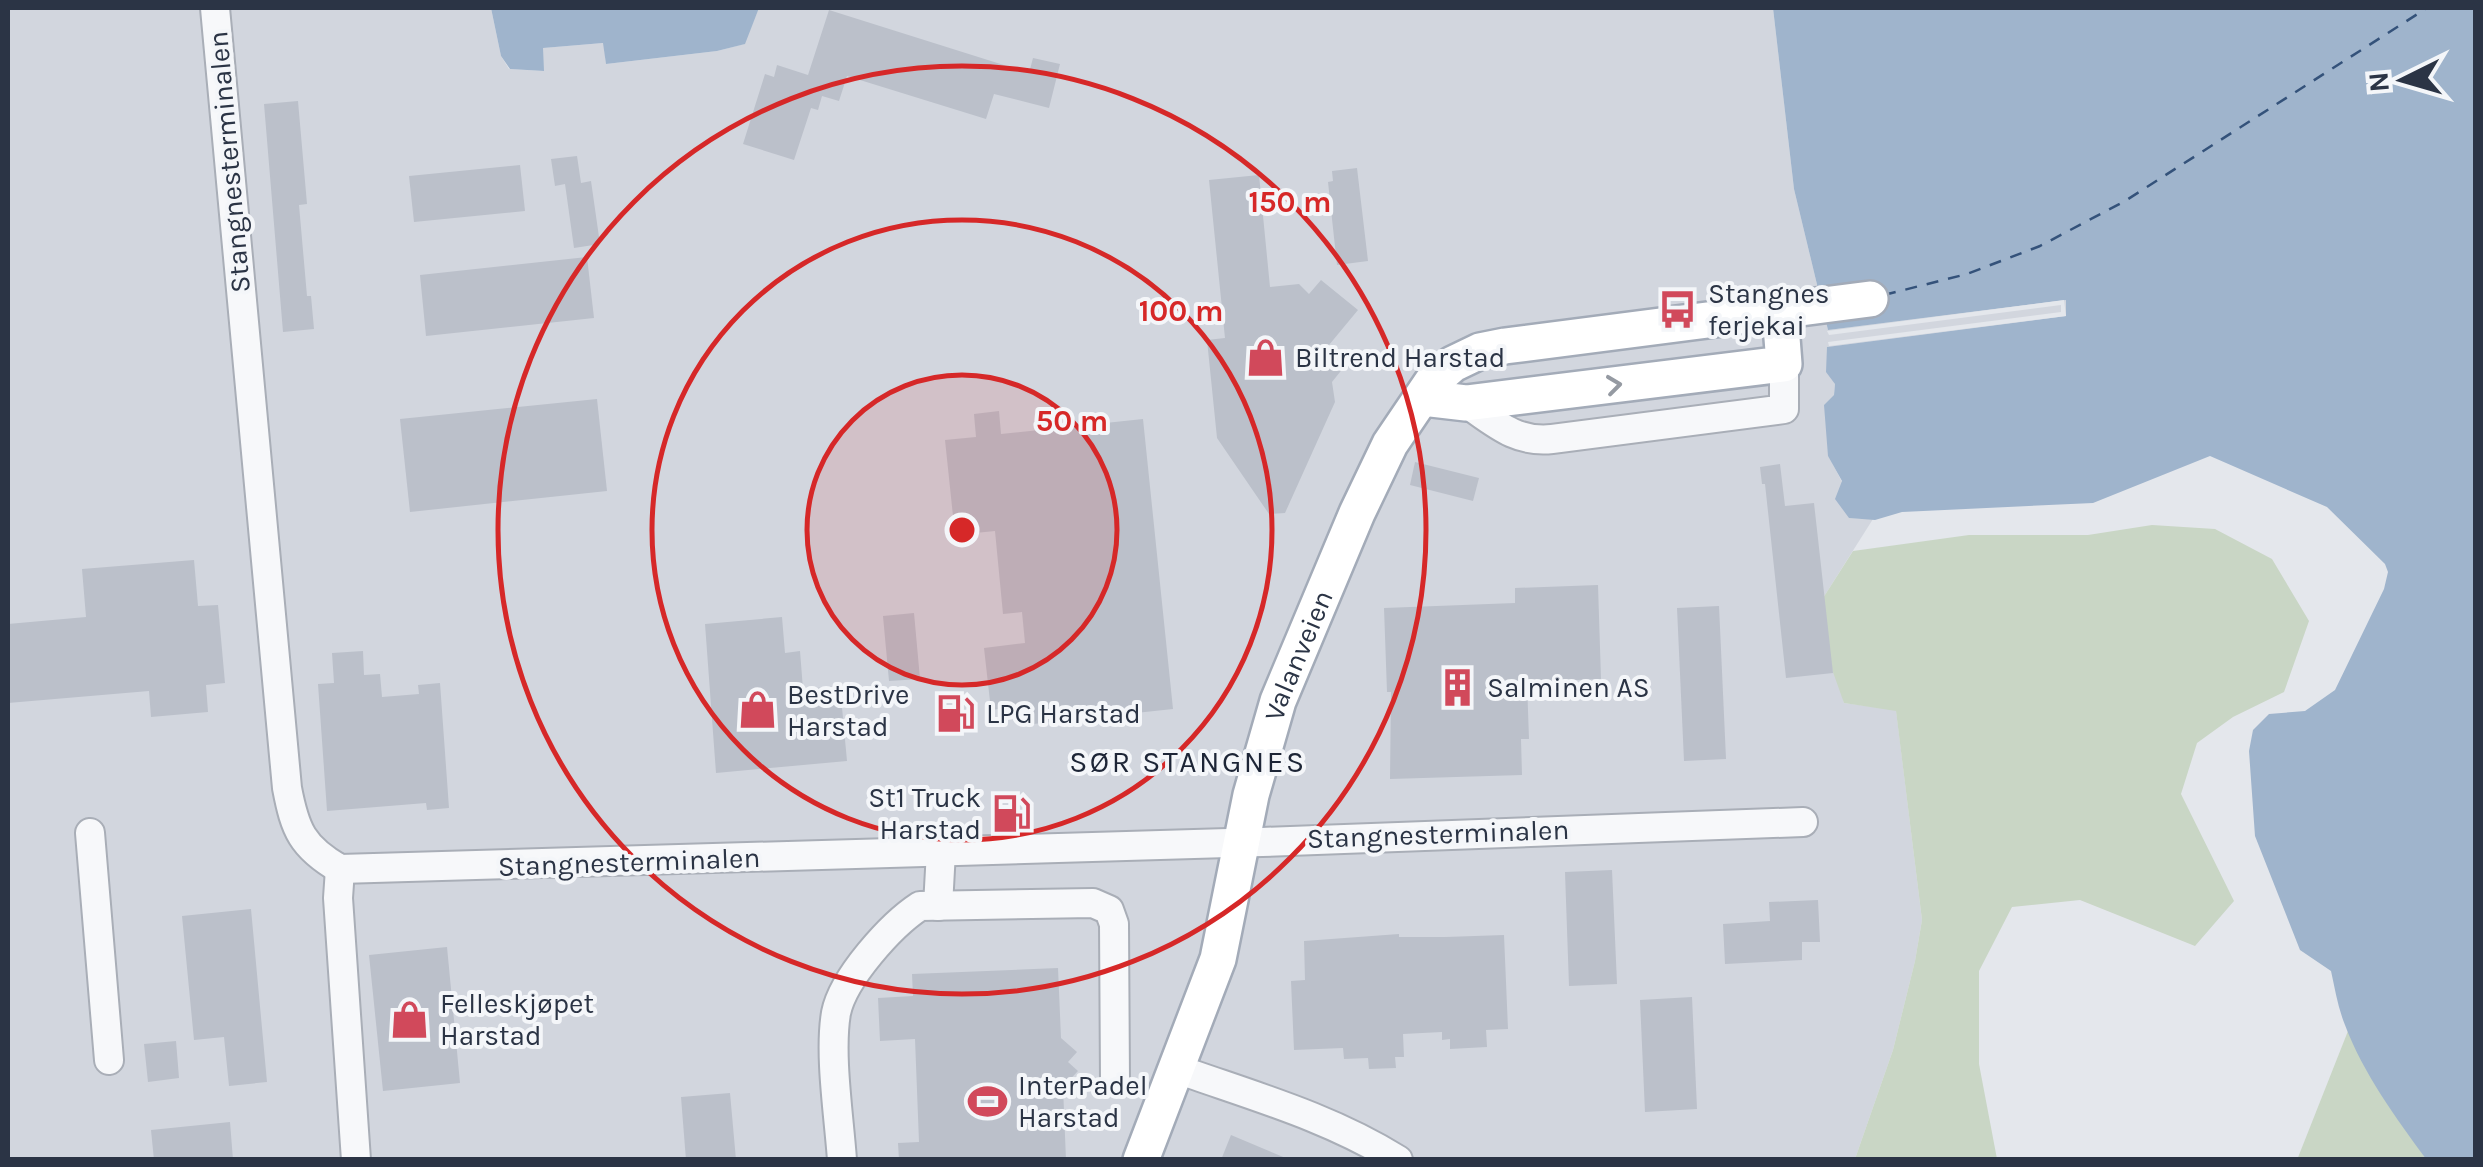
<svg xmlns="http://www.w3.org/2000/svg" width="2483" height="1167" viewBox="0 0 2483 1167" font-family="Karla,sans-serif">
  <rect width="100%" height="100%" fill="#e4e7ec"/>
  <path fill="#d2d6de" d="M8,8H491L501,56L509,69L543,71L542,48L604,43L606,64L717,51L744,44L759,8H1773L1794,189L1828,330L2066,300L2067,316L1827,347L1835,384L1828,455L1842,482L1849,518L1873,519L1823,598L1844,703L1896,710L1922,920L1915,961L1893,1050L1855,1159H8Z"/>
  <g fill="#c9d6c5">
    <path d="M2152,525L2215,529L2272,559L2309,621L2284,692L2233,717L2197,743L2181,794L2234,901L2195,946L2080,900L2012,907L1979,971V1064L1997,1159H1855L1893,1050L1915,961L1922,920L1896,711L1844,703L1828,658L1823,598L1853,551L1969,535H2088Z"/>
    <path d="M2348,1031L2368,1072L2426,1159L2297,1160Z"/>
  </g>
  <g fill="#9fb4cc">
    <path d="M491,8H759L745,44L717,51L606,64L603,43L543,48L544,71L510,69L501,56Z"/>
    <path d="M1773,8H2475V1159H2426C2396,1118 2363,1073 2345,1025C2338,1008 2335,989 2331,971L2300,950L2255,836L2249,751L2253,730L2269,714L2305,711L2335,690L2384,589L2388,572L2385,564L2327,507L2210,456L2093,503L1902,512L1875,520L1849,518L1835,499L1842,481L1828,456L1824,405L1834,395L1835,384L1826,372L1827,347L2066,316V300L1828,330L1794,189Z"/>
  </g>
  <path fill="#e4e7ec" d="M2064,300L2066,316L1829,346L1828,342L2061,312V305L1829,335L1827,331Z"/>
  <g fill="none" stroke-linecap="round" stroke-linejoin="round">
    <path stroke="#34527a" stroke-width="2.5" stroke-dasharray="12 10" stroke-linecap="butt" d="M1884,295L1967,274L2040,246L2125,201L2427,8"/>
  </g>
  <g fill="#bbc0ca">
    <path d="M829,10L1029,73L1033,58L1060,64L1049,108L994,94L986,119L847,76L839,101L822,96L818,110L811,108L794,160L743,144L765,74L774,77L777,65L808,75Z"/>
    <path d="M298,101L307,204L299,205L307,296H311L314,329L283,332L264,104Z"/>
    <path d="M577,156L581,183L591,181L600,244L574,248L565,184L555,186L551,159Z"/>
    <path d="M520,165L525,211L414,222L409,176Z"/>
    <path d="M1357,168L1368,261L1337,265L1328,182L1333,181L1332,171Z"/>
    <path d="M1259,175L1270,287L1299,284L1309,294L1321,280L1358,310L1324,351L1344,367L1332,382L1335,402L1285,513L1269,514L1217,438L1207,340L1225,338L1209,180Z"/>
    <path d="M587,257L594,318L426,336L420,275Z"/>
    <path d="M597,399L607,491L410,512L400,419Z"/>
    <path d="M999,411L1001,434L1143,419L1173,709L1033,724L1031,705L991,710L984,648L1025,643L1022,612L1003,614L995,531L955,535L945,440L976,437L974,414Z"/>
    <path d="M1415,462L1479,478L1473,501L1410,485Z"/>
    <path d="M1780,464L1785,506L1814,503L1833,673L1786,678L1765,484H1762L1760,467Z"/>
    <path d="M194,560L198,606L218,605L225,683L206,685L208,712L151,717L149,691L8,703V624L86,617L82,569Z"/>
    <path d="M1598,585L1601,679L1527,682L1529,739H1521L1522,775L1390,779L1391,692H1387L1384,608L1515,603V588Z"/>
    <path d="M1719,606L1726,759L1684,761L1677,608Z"/>
    <path d="M914,613L920,679L889,681L883,616Z"/>
    <path d="M782,617L785,653L800,651L803,689L840,686L847,761L716,773L705,624Z"/>
    <path d="M363,651L364,675L380,674L382,697L419,694L418,685L440,683L449,808L427,810L426,803L327,811L318,684L334,683L332,653Z"/>
    <path d="M1612,870L1617,984L1569,986L1565,872Z"/>
    <path d="M1818,900L1820,942H1802V960L1725,964L1723,924L1770,921L1769,902Z"/>
    <path d="M251,909L267,1082L229,1086L224,1037L194,1040L182,916Z"/>
    <path d="M1399,934V937H1445L1504,935L1508,1029L1486,1030L1487,1047L1450,1049V1039L1442,1040V1032L1403,1034L1404,1057H1395L1396,1068L1369,1069L1368,1058L1344,1059L1343,1048L1294,1050L1291,981L1305,980L1304,941Z"/>
    <path d="M447,947L460,1083L383,1091L369,955Z"/>
    <path d="M1058,968L1061,1038L1077,1052L1068,1062L1078,1071L1063,1087L1066,1160H899L898,1143L919,1142L915,1039L880,1041L878,998L913,996L912,974Z"/>
    <path d="M1692,997L1697,1109L1645,1112L1640,1000Z"/>
    <path d="M176,1041L179,1078L148,1082L144,1044Z"/>
    <path d="M730,1093L736,1160H686L681,1097Z"/>
    <path d="M230,1122L233,1160H154L151,1130Z"/>
    <path d="M1231,1135L1288,1159V1160H1221Z"/>
  </g>
  <g fill="none" stroke-linecap="round" stroke-linejoin="round">
    <defs>
      <g id="minor">
        <path d="M215,8L287,788C295,830 302,847 340,869L1262,842L1803,822"/>
        <path d="M1466,403C1495,423 1516,443 1552,439L1784,409V364"/>
        <path d="M90,833L109,1060"/>
        <path d="M340,869L338,898L356,1160"/>
        <path d="M938,906L941,851"/>
        <path d="M1177,1069C1253,1096 1329,1117 1398,1160"/>
        <path d="M842,1160C839,1117 829,1054 836,1013C843,978 891,925 920,906L1093,903L1109,910L1114,924L1115,1081"/>
      </g>
      <g id="major">
        <path d="M1423,398L1466,403L1784,364L1780,312"/>
        <path id="s1" d="M1141,1160L1218,959L1251,795L1278,701L1357,513L1390,444L1432,382L1453,364L1480,351L1505,346L1870,299"/>
      </g>
    </defs>
    <use href="#minor" stroke="#a9aeb7" stroke-width="32"/>
    <use href="#major" stroke="#a3abb8" stroke-width="40"/>
    <use href="#minor" stroke="#f7f8fa" stroke-width="28"/>
    <use href="#major" stroke="#fff" stroke-width="35"/>
  </g>
  <defs><path id="oneway-chevron" d="M-2-3.5L2.5 0L-2 3.5" fill="none" stroke-width="1.6" stroke-linecap="round" stroke-linejoin="round" transform="scale(2.5)"/></defs>
  <use stroke="#959aa2" href="#oneway-chevron" transform="translate(1614 385) rotate(-7)"/>
  <circle cx="962" cy="530" r="155" fill="#d62828" fill-opacity=".12"/>
  <g fill="none" stroke="#d62828" stroke-width="5">
    <circle cx="962" cy="530" r="155"/>
    <circle cx="962" cy="530" r="310"/>
    <circle cx="962" cy="530" r="464"/>
  </g>
  <defs>
    <symbol id="bus-bare" viewBox="-9 -9 18 18"><path d="M-5-6H5V4H4V6H2V4H-2V6H-4V4H-5ZM-3.5-4V0h7V-4ZM-3.5 1.2v1.5H-2V1.2ZM2 1.2v1.5H3.5V1.2Z" fill="#d1495b" stroke="#f4f6f9" stroke-width="2.5" paint-order="stroke"/></symbol>
    <symbol id="shop-bare" viewBox="-9 -9 18 18"><path d="M-5-2.5h2.3a2.7 3.5 0 0 1 5.4 0H5L5.5 6h-11ZM-1.5-2.5h3a1.5 2.3 0 0 0-3 0Z" fill="#d1495b" stroke="#f4f6f9" stroke-width="2.5" paint-order="stroke"/></symbol>
    <symbol id="building-bare" viewBox="-9 -9 18 18"><path d="M-4-6H4V6H1V3H-1V6H-4ZM-2.5-4.3h1.7v1.8h-1.7ZM.8-4.3h1.7v1.8H.8ZM-2.5-1h1.7V.8h-1.7ZM.8-1h1.7V.8H.8Z" fill="#d1495b" stroke="#f4f6f9" stroke-width="2.5" paint-order="stroke"/></symbol>
    <symbol id="fuel-bare" viewBox="-9 -9 18 18"><path d="M-5.5-6h7V0h2V4h1.3V-2.5L3-4.5l.8-.8L6-3V5H2.5V1h-1V6h-7ZM-4.2-4.7v3.2H.2V-4.7Z" fill="#d1495b" stroke="#f4f6f9" stroke-width="2.5" paint-order="stroke"/></symbol>
    <symbol id="stadium-bare" viewBox="-9 -9 18 18"><path d="M0-5a6.5 5 0 1 0 0 10a6.5 5 0 1 0 0-10ZM-3.5-1.8h7v3.6h-7Z" fill="#d1495b" stroke="#f4f6f9" stroke-width="2.5" paint-order="stroke"/></symbol>
  </defs>
  <g fill-rule="evenodd">
    <use href="#bus-bare" x="1650" y="282" width="55" height="55"/>
    <use href="#shop-bare" x="1238" y="330" width="55" height="55"/>
    <use href="#building-bare" x="1430" y="660" width="55" height="55"/>
    <use href="#shop-bare" x="730" y="682" width="55" height="55"/>
    <use href="#fuel-bare" x="928" y="686" width="55" height="55"/>
    <use href="#fuel-bare" x="984" y="786" width="55" height="55"/>
    <use href="#shop-bare" x="382" y="992" width="55" height="55"/>
    <use href="#stadium-bare" x="960" y="1074" width="55" height="55"/>
  </g>
  <g text-anchor="middle" dominant-baseline="central" stroke-width="8" stroke-linejoin="round" paint-order="stroke">
    <g font-size="28" fill="#2b3445" stroke="#f4f6f9">
      <text transform="translate(229 162) rotate(-95)">Stangnesterminalen</text>
      <text stroke="none"><textPath href="#s1" startOffset="530">Valanveien</textPath></text>
      <text transform="translate(1438 834) rotate(-2)">Stangnesterminalen</text>
      <text transform="translate(629 862) rotate(-2)">Stangnesterminalen</text>
    </g>
    <g font-size="28" fill="#2b3445" stroke="#f4f6f9" text-anchor="start">
      <text x="1708" y="293">Stangnes<tspan x="1708" dy="32">ferjekai</tspan></text>
      <text x="1295" y="357">Biltrend Harstad</text>
      <text x="1487" y="687">Salminen AS</text>
      <text x="787" y="694">BestDrive<tspan x="787" dy="32">Harstad</tspan></text>
      <text x="986" y="713">LPG Harstad</text>
      <text x="981" y="797" text-anchor="end">St1 Truck<tspan x="981" dy="32">Harstad</tspan></text>
      <text x="440" y="1003">Felleskjøpet<tspan x="440" dy="32">Harstad</tspan></text>
      <text x="1018" y="1085">InterPadel<tspan x="1018" dy="32">Harstad</tspan></text>
    </g>
    <g font-size="30" letter-spacing="2.5" fill="#1d2536" stroke="#f4f6f9">
      <text x="1188" y="762">SØR STANGNES</text>
    </g>
  </g>
  <circle cx="962" cy="530" r="15" fill="#d62828" stroke="#f4f6f9" stroke-width="5"/>
  <g font-size="30" text-anchor="middle" font-weight="bold" fill="#d62828" stroke="#f4f6f9" stroke-width="8" stroke-linejoin="round" paint-order="stroke">
    <text x="1290" y="212">150 m</text>
    <text x="1181" y="321">100 m</text>
    <text x="1072" y="431">50 m</text>
  </g>
  <rect width="2483" height="1167" fill="none" stroke="#2b3445" stroke-width="20"/>
  <g transform="translate(2403 80) rotate(265)" stroke="#f4f6f9" stroke-width="8" paint-order="stroke">
  <path d="M0-8L18 38L0 25L-18 38Z" fill="#2b3445"/>
  <text y="-15" font-size="28" font-weight="bold" text-anchor="middle" fill="#2b3445">N</text>
  </g>
</svg>
